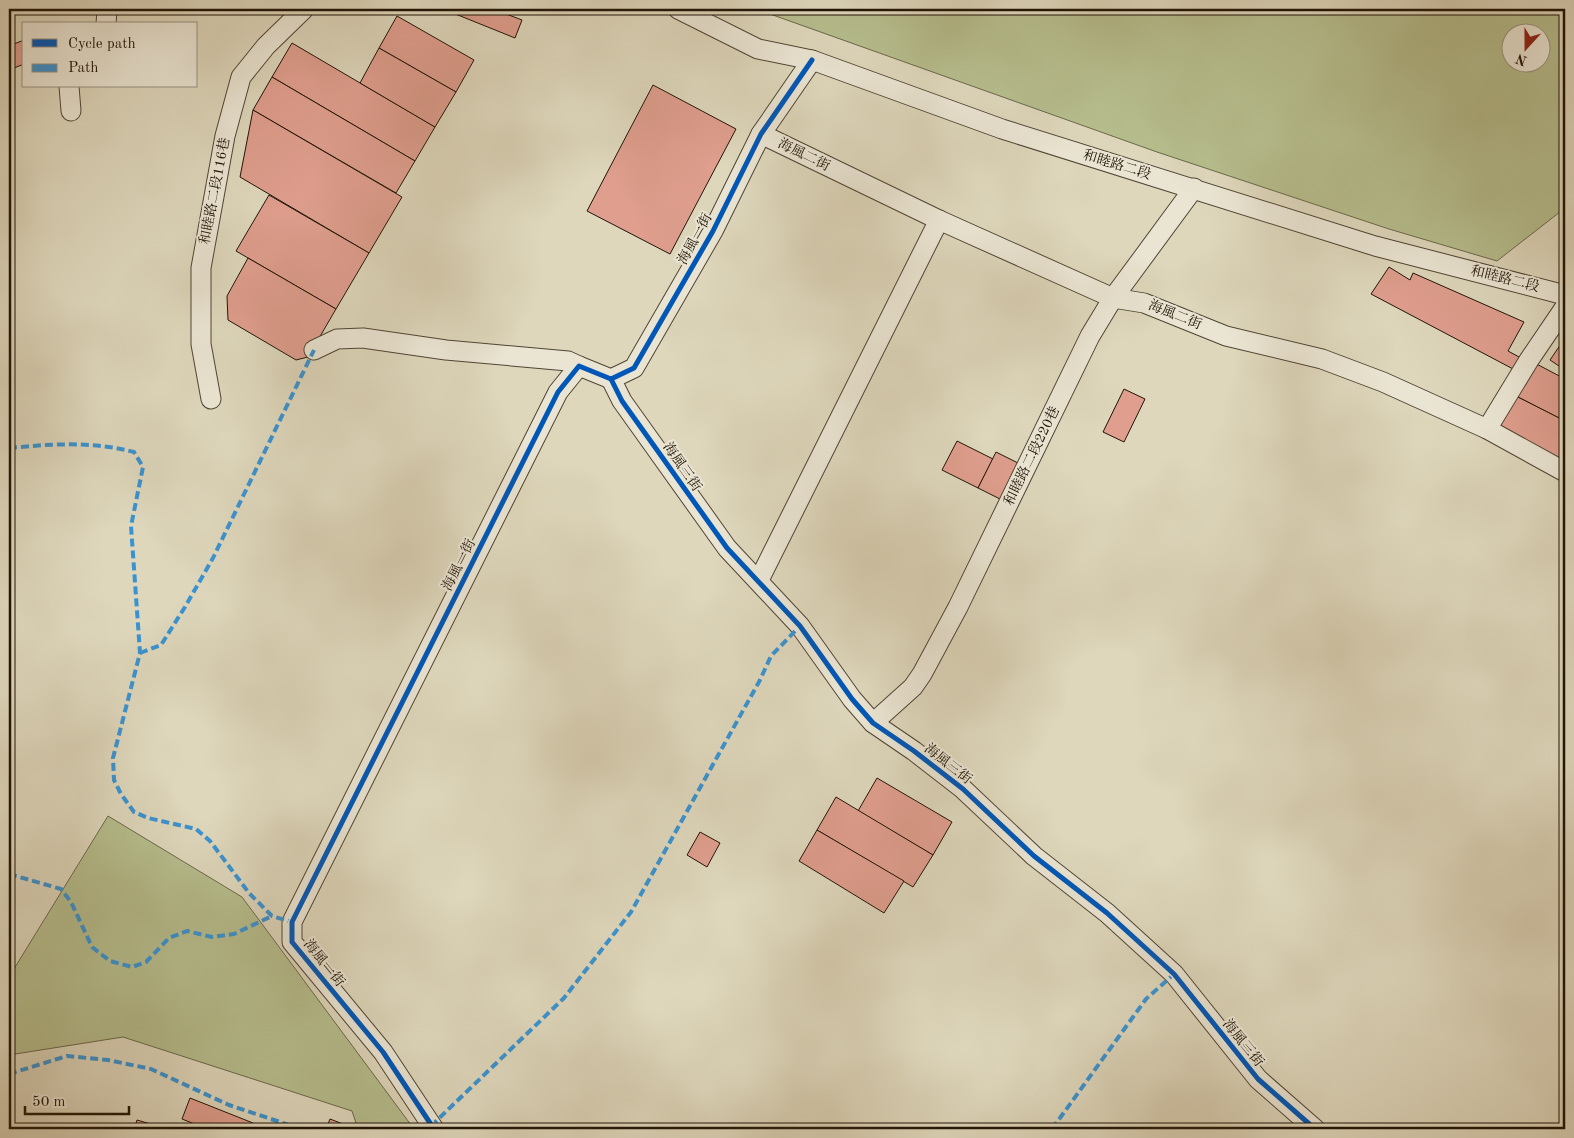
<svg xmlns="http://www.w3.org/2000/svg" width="1574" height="1138" viewBox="0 0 1574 1138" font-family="'Old Standard TT','Noto Serif TC',serif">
  <rect width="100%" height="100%" fill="#ded7bc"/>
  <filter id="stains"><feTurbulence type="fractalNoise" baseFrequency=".004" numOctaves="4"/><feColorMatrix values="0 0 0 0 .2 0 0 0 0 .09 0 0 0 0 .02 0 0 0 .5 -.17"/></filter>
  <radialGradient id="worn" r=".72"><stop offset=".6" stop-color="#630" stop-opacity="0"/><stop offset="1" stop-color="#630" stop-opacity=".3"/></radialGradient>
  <g fill="#b6bd8d" stroke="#6b684a" fill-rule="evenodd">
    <path d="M756,9H1565V208L1497,261L1389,229L1157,152ZM1512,32H1542V62H1512Z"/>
    <path d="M108,816L242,897L414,1129H358L352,1111L123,1037L9,1055V977Z"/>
  </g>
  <g fill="#df9e8e" stroke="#201406">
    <path d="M443,9H493L522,20L515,38Z"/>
    <path d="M397,16L474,60L456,92L379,48Z"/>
    <path d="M24,40V64L9,70V46Z"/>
    <path d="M292,43L435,127L415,161L272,77Z"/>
    <path d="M379,48L456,92L435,127L360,83Z"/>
    <path d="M272,77L415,161L396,193L253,110Z"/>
    <path d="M653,85L736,129L670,254L587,211Z"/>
    <path d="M253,110L402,197L369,253L240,177Z"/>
    <path d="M269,195L369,253L336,309L236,251Z"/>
    <path d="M248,258L336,309L308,357L296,360L228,320L227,296Z"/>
    <path d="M1389,267L1410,280L1413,273L1524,322L1508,351L1521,358L1515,370L1371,294Z"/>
    <path d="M1565,338V363L1562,368L1550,360Z"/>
    <path d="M1529,360L1565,379V421L1512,394Z"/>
    <path d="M1124,389L1145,399L1124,442L1103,432Z"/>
    <path d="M1512,394L1565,421V461L1496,425Z"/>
    <path d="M957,441L993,459L978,488L942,470Z"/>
    <path d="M996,452L1030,469L1012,505L978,488Z"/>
    <path d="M877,778L952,822L933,855L858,811Z"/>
    <path d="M836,797L933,855L913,887L817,830Z"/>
    <path d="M817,830L904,881L884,913L799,861Z"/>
    <path d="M700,832L720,843L707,867L687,855Z"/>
    <path d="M190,1098L253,1123L250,1129H207L182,1119Z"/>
    <path d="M330,1119L343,1124L341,1129H326Z"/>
    <path d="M137,1120L168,1129H134Z"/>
  </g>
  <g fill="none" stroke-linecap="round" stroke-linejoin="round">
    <defs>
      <g id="minor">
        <path d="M678,9L758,49L812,60L1002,129L1375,246L1565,295"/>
        <path d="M106,24L107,9"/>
        <path d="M69,86L71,111"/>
        <path d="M761,134L939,220L1113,298L1144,303L1226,336L1322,359L1383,382L1487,429L1565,472"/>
        <path d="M314,350L337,339L363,338L446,350L568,361L579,366"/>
        <path d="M611,379L622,401L727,548L800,626L852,699L873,723L914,751L963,789L1034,856L1107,913L1174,974L1258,1079L1315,1129"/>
        <path d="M211,399L201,344V268L225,136L241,77L266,46L304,9"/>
        <path d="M1487,429L1529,360L1565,307"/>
        <path d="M759,580L939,220"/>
        <path d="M873,723L913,687L922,674L958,607L1090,336L1113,298L1194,188"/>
        <path d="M434,1129L383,1052L292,942V922L558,392L579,366L611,379L634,368L713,231L761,134L812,60"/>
      </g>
    </defs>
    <use href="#minor" stroke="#504534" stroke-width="21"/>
    <use href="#minor" stroke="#eae5d3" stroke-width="19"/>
    <g stroke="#3a93d1" stroke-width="4" stroke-dasharray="8 4" stroke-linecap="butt">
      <path d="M9,448C51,444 92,441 134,452L143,467L131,526L140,653L113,758L114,780L121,794L134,812L148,818L196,829L210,841L249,893L272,916L292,922"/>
      <path d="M140,653L161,645L185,607L213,558L314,350"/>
      <path d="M9,874L61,889L71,902L92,947L110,961L132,967L146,962L169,938L187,931L212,937L234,934L272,916"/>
      <path d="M9,1074L67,1056L108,1060L151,1069L229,1105L301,1129"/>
      <path d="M431,1126L564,998L631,912L760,680L771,656L800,626"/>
      <path d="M1052,1129L1146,999L1174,974"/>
    </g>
    <defs>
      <g id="cycleway">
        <path d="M611,379L622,401L727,548L800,626L852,699L873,723L914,751L963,789L1034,856L1107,913L1174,974L1258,1079L1315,1129"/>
        <path d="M434,1129L383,1052L292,942V922L558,392L579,366L611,379L634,368L713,231L761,134L812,60"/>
      </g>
    </defs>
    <use href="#cycleway" stroke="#eae5d3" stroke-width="8"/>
    <use href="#cycleway" stroke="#0057b8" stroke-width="5"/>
  </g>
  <g text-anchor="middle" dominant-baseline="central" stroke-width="4" stroke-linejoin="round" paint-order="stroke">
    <g font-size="14" fill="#201406" stroke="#eae5d3">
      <text transform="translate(804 155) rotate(26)">海風二街</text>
      <text transform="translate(1117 165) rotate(17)">和睦路二段</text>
      <text transform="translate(215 191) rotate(-79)">和睦路二段116巷</text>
      <text transform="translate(695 239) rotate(-61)">海風一街</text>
      <text transform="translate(1505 279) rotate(14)">和睦路二段</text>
      <text transform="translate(1175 315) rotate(22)">海風二街</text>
      <text transform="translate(1032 456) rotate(-64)">和睦路二段220巷</text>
      <text transform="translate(682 467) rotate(55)">海風三街</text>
      <text transform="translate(459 565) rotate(-63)">海風一街</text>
      <text transform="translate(948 764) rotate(38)">海風三街</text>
      <text transform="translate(324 963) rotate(51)">海風一街</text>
      <text transform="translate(1243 1043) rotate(51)">海風三街</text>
    </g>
  </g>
  <rect width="1574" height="1138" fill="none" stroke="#ded7bc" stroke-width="30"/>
  <rect x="10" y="10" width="1554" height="1118" fill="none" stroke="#201406" stroke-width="2.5"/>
  <rect x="15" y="15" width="1544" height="1108" fill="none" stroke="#201406"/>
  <rect x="22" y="22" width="175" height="65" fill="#eae5d3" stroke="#999181"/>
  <rect x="32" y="39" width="25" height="8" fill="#0057b8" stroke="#999181"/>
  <text x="68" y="48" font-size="15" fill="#201406">Cycle path</text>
  <rect x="32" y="64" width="25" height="8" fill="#3a93d1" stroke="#999181"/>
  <text x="68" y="72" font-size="15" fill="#201406">Path</text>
  <g transform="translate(1526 48) rotate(201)"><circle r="24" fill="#eae5d3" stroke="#999181"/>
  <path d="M0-4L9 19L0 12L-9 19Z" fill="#8f2418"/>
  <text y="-8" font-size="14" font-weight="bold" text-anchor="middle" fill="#201406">N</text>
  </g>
  <path d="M25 1106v8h104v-8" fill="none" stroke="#201406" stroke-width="2.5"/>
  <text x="32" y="1106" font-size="15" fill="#201406" stroke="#eae5d3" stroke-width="4" paint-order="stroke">50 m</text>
  <rect width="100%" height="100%" filter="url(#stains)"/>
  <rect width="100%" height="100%" fill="url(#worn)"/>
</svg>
